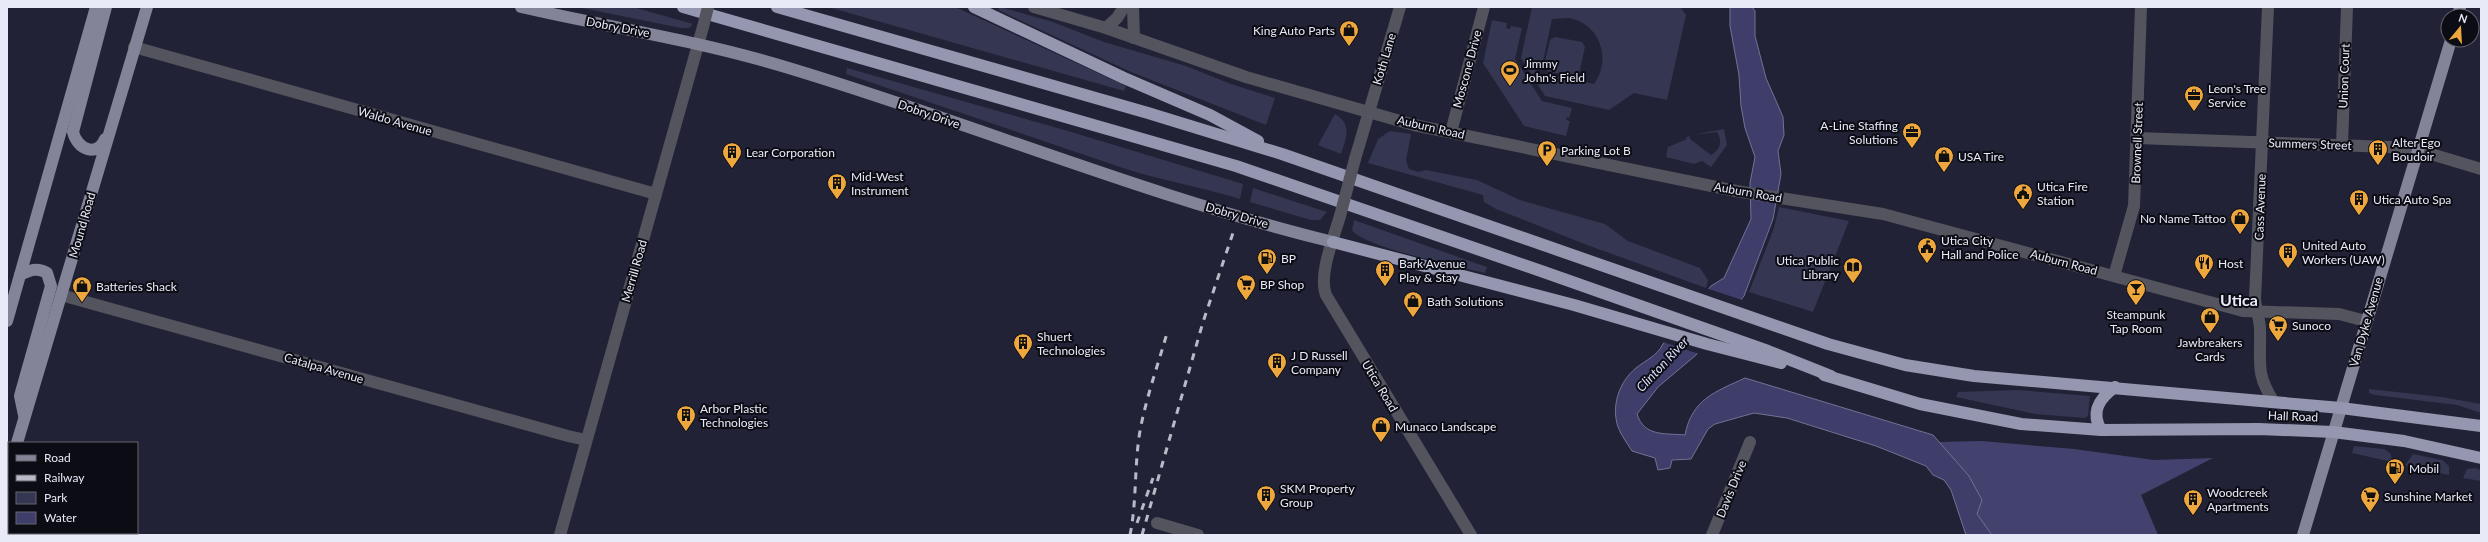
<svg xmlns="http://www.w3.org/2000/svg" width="2488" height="542" viewBox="0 0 2488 542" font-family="Lato,sans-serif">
  <rect width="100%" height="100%" fill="#212235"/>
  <g fill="#353651" fill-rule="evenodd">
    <path d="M577,7H633L693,24L689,28H681Z"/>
    <path d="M828,7H955L1126,86L1124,91Z"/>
    <path d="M1000,7L1053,22L1104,42L1186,66L1231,84L1275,98L1266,125L1131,72L998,10Z"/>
    <path d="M1532,7H1680L1686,15L1667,100L1634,93L1609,110L1545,96L1521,58ZM1568,18C1600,23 1612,59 1594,84L1547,73L1541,77L1537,74V69L1542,66L1552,19Z"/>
    <path d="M1492,20L1507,23L1506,28L1510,29L1511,26L1522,28L1515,59L1542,101L1572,108L1569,118L1567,117L1566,120L1570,121L1566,136L1524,126L1487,69L1483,63Z"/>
    <path d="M1555,37L1582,42L1585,47L1579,74L1574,77L1547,71L1544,66L1550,40Z"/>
    <path d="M847,68L1068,131L1243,184L1240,199C1202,187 1163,181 1126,169L846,74Z"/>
    <path d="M1335,114C1352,124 1347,137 1341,154L1318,145Z"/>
    <path d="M1724,129L1727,145L1711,167L1702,161L1694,164L1666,157L1668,147L1687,139L1685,138L1690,136V139L1711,155C1720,150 1723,142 1717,132L1692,135Z"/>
    <path d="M1390,131L1411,134L1406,160L1409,169L1418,172L1426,170L1477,180L1520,200L1605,224L1628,241L1700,268L1708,280L1706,288L1587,245L1496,209L1484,202L1483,195L1368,163L1378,139Z"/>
    <path d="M1253,188L1327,212L1320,220H1311L1250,202Z"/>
    <path d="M1779,207L1849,221L1813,312L1749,292L1774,228Z"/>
    <path d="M1354,220L1481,265L1487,267L1485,273C1461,267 1363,247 1352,230Z"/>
    <path d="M2369,389L2442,397L2481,404V413L2457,405L2375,395L2369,393Z"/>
    <path d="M2018,390L2090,396L2088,416L2085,418L2035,414L1956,397L1958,392Z"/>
    <path d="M2354,446L2384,449L2391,454L2392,462L2352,453Z"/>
    <path d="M2413,454L2442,460L2449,466V475L2405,465Z"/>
    <path d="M2475,468L2481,470V481L2463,478L2467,469Z"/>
  </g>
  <path fill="#43426f" d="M1981,441L2074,449L2154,460L2213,458L2141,495L2158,535H1992L1977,514L1982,500L1958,464L1939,442Z"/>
  <path fill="#3f3e6b" stroke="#727295" d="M1730,7H1752L1755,11V36L1766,78L1783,117L1784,135L1778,151L1781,174L1773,219L1744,296L1696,355L1658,387L1637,414C1644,437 1665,433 1685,435C1692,399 1715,392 1745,378L1933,435L1969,476L1982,500L1977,514L1992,535H1966L1951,490L1944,480L1933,475L1926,466L1876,446L1787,418L1754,413L1715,424L1708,429L1691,459L1672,460L1670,468L1658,470L1655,458L1632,451C1627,443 1621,435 1618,427C1611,406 1619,382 1636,368C1646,360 1657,356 1663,344L1711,286L1724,278L1751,219L1750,183L1755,157L1745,128L1741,106L1739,75L1730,26Z"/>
  <path fill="#212235" d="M1706,288L1742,300L1699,354L1663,342Z"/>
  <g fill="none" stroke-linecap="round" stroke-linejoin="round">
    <g stroke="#54545e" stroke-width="12">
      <path d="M1034,7L1106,28L1246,77L1414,125L1736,191L1883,214L2243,311L2339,314L2366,321"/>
      <path d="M1133,7L1134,38"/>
      <path d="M2268,7L2255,299C2256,309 2260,320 2260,330C2261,363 2255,373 2274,402"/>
      <path d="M1106,28L1117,18L1124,7"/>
      <path d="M134,47L656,194"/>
      <path d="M1451,132L1484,7"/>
      <path d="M2137,138L2390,147L2431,154L2481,169"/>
      <path d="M2342,145L2347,7"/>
      <path d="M1355,159L1400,7"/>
      <path d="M1340,216C1334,237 1318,275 1326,295L1471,535"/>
      <path d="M2114,276L2134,206L2141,7"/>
      <path d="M61,295L568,436L586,440"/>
      <path d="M1157,523L1198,535"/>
      <path d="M560,535L703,27"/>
      <path d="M1712,535L1750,442"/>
    </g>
    <g stroke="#838498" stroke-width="12">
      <path d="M521,7C608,27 696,40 782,66C967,121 1145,196 1333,242"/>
      <path d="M2458,16L2460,7"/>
      <path d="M105,139C97,158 77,149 73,132L106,7"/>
      <path d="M20,275C30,270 37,267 47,273L51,286L20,396L24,415"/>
      <path d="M7,321L96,7"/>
      <path d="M17,443L147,7"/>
      <path d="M7,477L9,470"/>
      <path d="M2303,535L2451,40"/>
    </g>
    <g stroke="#9596af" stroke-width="12">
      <path d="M683,7L1236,166L1541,271L1768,351L1831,376"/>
      <path d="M777,7L1148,113L1282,154L1828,344L1905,365L1974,376L2341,408L2481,426"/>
      <path d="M974,7L1124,78L1210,115L1258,141"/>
      <path d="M1333,242L1574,305L1707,344L1781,363"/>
      <path d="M1824,375L1920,404L2021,424L2101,430L2259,429L2333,432L2404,441L2481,458"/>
      <path d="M2101,430C2090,411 2100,398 2115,387"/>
    </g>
    <g stroke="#b9bac8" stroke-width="3" stroke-dasharray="7 7" stroke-linecap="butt">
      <path d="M1137,523L1153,478"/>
      <path d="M1130,535C1137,501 1134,466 1140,431C1146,398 1158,365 1167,333"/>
      <path d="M1142,535L1203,322L1235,227"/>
    </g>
    <g stroke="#54545e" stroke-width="12">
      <path d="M703,27L708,7"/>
      <path d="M1340,216L1355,159"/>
    </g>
  </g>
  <defs>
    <symbol id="shop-pin" viewBox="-11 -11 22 30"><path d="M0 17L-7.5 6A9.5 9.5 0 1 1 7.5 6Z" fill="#eea73c" stroke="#0c0c15"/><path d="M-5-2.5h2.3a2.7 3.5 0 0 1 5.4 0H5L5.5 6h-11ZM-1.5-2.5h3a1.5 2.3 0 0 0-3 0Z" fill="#111"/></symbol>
    <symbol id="stadium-pin" viewBox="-11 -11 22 30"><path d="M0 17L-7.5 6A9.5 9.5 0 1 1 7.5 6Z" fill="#eea73c" stroke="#0c0c15"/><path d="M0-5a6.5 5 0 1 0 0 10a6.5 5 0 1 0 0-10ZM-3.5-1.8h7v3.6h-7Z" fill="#111"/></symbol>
    <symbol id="office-pin" viewBox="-11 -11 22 30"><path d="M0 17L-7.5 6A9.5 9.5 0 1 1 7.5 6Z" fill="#eea73c" stroke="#0c0c15"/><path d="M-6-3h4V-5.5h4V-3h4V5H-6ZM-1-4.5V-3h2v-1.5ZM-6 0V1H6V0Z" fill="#111"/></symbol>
    <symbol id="building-pin" viewBox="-11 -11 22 30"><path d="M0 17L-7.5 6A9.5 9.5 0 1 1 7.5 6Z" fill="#eea73c" stroke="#0c0c15"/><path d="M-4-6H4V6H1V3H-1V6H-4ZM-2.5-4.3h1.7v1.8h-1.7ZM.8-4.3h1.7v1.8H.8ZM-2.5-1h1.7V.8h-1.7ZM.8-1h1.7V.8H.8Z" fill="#111"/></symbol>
    <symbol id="parking-pin" viewBox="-11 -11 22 30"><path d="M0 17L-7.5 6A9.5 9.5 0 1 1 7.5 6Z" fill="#eea73c" stroke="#0c0c15"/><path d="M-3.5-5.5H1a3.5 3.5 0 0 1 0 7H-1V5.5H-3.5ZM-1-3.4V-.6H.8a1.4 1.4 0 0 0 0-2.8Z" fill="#111"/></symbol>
    <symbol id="civic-pin" viewBox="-11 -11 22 30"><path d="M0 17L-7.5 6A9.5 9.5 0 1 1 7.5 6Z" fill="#eea73c" stroke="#0c0c15"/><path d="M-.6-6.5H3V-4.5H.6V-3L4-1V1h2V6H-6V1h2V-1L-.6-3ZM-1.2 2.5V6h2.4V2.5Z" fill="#111"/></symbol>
    <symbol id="fuel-pin" viewBox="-11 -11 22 30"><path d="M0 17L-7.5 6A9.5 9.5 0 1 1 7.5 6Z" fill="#eea73c" stroke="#0c0c15"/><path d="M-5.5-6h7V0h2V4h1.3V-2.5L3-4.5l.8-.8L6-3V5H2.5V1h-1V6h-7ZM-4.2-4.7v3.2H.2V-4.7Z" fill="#111"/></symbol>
    <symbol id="restaurant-pin" viewBox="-11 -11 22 30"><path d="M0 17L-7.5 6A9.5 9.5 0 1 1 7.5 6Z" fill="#eea73c" stroke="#0c0c15"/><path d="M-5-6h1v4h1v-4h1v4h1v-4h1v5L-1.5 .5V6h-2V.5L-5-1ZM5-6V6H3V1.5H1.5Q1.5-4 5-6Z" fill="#111"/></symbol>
    <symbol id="library-pin" viewBox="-11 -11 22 30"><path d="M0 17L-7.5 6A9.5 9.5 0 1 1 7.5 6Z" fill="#eea73c" stroke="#0c0c15"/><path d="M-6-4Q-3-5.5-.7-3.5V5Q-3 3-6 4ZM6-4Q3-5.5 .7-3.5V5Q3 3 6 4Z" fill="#111"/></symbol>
    <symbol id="supermarket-pin" viewBox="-11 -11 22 30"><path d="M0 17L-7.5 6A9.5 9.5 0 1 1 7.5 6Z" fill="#eea73c" stroke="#0c0c15"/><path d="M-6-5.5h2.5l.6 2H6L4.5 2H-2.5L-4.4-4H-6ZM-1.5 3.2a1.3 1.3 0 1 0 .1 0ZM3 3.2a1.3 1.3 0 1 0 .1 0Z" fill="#111"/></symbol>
    <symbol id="bar-pin" viewBox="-11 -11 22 30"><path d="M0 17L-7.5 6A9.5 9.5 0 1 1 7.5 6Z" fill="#eea73c" stroke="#0c0c15"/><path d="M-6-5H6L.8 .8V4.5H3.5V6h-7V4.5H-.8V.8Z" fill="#111"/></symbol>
  </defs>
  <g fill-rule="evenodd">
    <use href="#shop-pin" x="1338" y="19" width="22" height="30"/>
    <use href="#stadium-pin" x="1499" y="59" width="22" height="30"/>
    <use href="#office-pin" x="2183" y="84" width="22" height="30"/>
    <use href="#office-pin" x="1901" y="121" width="22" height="30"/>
    <use href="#building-pin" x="2367" y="138" width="22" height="30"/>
    <use href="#parking-pin" x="1536" y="139" width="22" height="30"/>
    <use href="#building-pin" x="721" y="141" width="22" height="30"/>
    <use href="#shop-pin" x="1933" y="145" width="22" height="30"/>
    <use href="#building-pin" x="826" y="172" width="22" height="30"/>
    <use href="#civic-pin" x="2012" y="182" width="22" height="30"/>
    <use href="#building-pin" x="2348" y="188" width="22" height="30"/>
    <use href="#shop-pin" x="2229" y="207" width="22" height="30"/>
    <use href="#civic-pin" x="1916" y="236" width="22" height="30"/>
    <use href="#building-pin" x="2277" y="241" width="22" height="30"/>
    <use href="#fuel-pin" x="1256" y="247" width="22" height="30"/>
    <use href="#restaurant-pin" x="2193" y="252" width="22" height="30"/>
    <use href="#library-pin" x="1842" y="256" width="22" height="30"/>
    <use href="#building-pin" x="1374" y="259" width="22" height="30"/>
    <use href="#supermarket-pin" x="1235" y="273" width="22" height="30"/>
    <use href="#shop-pin" x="71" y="275" width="22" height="30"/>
    <use href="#bar-pin" x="2125" y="278" width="22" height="30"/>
    <use href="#shop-pin" x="1402" y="290" width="22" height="30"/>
    <use href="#shop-pin" x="2199" y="306" width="22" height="30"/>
    <use href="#supermarket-pin" x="2267" y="314" width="22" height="30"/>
    <use href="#building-pin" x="1012" y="332" width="22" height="30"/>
    <use href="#building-pin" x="1266" y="351" width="22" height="30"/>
    <use href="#building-pin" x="675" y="404" width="22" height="30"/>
    <use href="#shop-pin" x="1370" y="415" width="22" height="30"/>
    <use href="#fuel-pin" x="2384" y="457" width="22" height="30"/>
    <use href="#building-pin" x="1255" y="484" width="22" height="30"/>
    <use href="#supermarket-pin" x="2359" y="485" width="22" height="30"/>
    <use href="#building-pin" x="2182" y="488" width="22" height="30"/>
  </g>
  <g text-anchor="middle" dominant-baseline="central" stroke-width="4" stroke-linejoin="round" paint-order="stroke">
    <g font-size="12" fill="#e9eaf7" stroke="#0c0c15">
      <text transform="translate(618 27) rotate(11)">Dobry Drive</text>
      <text transform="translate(1384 59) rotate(-73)">Koth Lane</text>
      <text transform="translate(1467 69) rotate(-75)">Moscone Drive</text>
      <text transform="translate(2344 76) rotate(-88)">Union Court</text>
      <text transform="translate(929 114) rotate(19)">Dobry Drive</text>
      <text transform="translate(395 121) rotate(16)">Waldo Avenue</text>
      <text transform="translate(1431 127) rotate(13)">Auburn Road</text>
      <text transform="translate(2137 143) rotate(-88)">Brownell Street</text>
      <text transform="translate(2310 144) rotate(2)">Summers Street</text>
      <text transform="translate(1748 192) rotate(10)">Auburn Road</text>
      <text transform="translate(2260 207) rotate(-88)">Cass Avenue</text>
      <text transform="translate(1237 215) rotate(16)">Dobry Drive</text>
      <text transform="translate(82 225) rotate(-74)">Mound Road</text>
      <text transform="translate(2064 262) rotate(15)">Auburn Road</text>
      <text transform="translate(634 271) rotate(-74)">Merrill Road</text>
      <text transform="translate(2366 322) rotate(-74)">Van Dyke Avenue</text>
      <text transform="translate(324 368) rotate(16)">Catalpa Avenue</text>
      <text transform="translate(1380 386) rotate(59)">Utica Road</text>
      <text transform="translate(2293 416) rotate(2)">Hall Road</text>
      <text transform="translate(1731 489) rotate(-68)">Davis Drive</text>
    </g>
    <g font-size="12" fill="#e9eaf7" stroke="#0c0c15" text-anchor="start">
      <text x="1335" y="30" text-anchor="end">King Auto Parts</text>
      <text x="1524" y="63">Jimmy<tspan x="1524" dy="14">John's Field</tspan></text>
      <text x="2208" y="88">Leon's Tree<tspan x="2208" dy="14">Service</tspan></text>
      <text x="1898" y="125" text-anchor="end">A-Line Staffing<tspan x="1898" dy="14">Solutions</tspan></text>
      <text x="2392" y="142">Alter Ego<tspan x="2392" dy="14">Boudoir</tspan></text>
      <text x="1561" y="150">Parking Lot B</text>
      <text x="746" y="152">Lear Corporation</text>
      <text x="1958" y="156">USA Tire</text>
      <text x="851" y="176">Mid-West<tspan x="851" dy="14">Instrument</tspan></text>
      <text x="2037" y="186">Utica Fire<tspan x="2037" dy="14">Station</tspan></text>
      <text x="2373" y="199">Utica Auto Spa</text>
      <text x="2226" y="218" text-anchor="end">No Name Tattoo</text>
      <text x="1941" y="240">Utica City<tspan x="1941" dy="14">Hall and Police</tspan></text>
      <text x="2302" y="245">United Auto<tspan x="2302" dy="14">Workers (UAW)</tspan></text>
      <text x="1281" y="258">BP</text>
      <text x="1839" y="260" text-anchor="end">Utica Public<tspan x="1839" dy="14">Library</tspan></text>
      <text x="1399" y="263">Bark Avenue<tspan x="1399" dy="14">Play &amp; Stay</tspan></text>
      <text x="2218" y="263">Host</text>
      <text x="1260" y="284">BP Shop</text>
      <text x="96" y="286">Batteries Shack</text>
      <text x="1427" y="301">Bath Solutions</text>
      <text x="2136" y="314" text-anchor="middle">Steampunk<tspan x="2136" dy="14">Tap Room</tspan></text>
      <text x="2292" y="325">Sunoco</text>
      <text x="1037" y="336">Shuert<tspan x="1037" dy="14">Technologies</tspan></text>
      <text x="2210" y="342" text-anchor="middle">Jawbreakers<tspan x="2210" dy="14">Cards</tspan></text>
      <text x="1291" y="355">J D Russell<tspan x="1291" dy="14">Company</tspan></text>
      <text x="700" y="408">Arbor Plastic<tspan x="700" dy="14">Technologies</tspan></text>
      <text x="1395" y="426">Munaco Landscape</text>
      <text x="2409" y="468">Mobil</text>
      <text x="1280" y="488">SKM Property<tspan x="1280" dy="14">Group</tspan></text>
      <text x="2207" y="492">Woodcreek<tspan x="2207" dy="14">Apartments</tspan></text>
      <text x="2384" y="496">Sunshine Market</text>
    </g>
    <g font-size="13" font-style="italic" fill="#dddffd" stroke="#0c0c15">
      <text transform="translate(1662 364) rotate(-47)">Clinton River</text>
    </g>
    <g font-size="16" font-weight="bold" fill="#e9eaf7" stroke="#0c0c15">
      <text x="2239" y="299">Utica</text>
    </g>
  </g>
  <rect width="2488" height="542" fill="none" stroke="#e9eaf7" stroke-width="16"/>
  <rect x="8" y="442" width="130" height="92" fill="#0c0c15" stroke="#64656f"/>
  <rect x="16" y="455" width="20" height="6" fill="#838498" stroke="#64656f"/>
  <text x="44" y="462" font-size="12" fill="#e9eaf7">Road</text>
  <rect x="16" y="475" width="20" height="6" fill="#b9bac8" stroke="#64656f"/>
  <text x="44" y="482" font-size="12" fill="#e9eaf7">Railway</text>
  <rect x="16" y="492" width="20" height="12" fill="#353651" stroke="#64656f"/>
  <text x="44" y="502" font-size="12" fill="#e9eaf7">Park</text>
  <rect x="16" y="512" width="20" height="12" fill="#3f3e6b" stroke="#64656f"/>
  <text x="44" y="522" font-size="12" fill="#e9eaf7">Water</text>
  <g transform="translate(2460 28) rotate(18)"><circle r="19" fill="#0c0c15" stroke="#64656f"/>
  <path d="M0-3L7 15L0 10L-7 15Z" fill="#eea73c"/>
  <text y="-6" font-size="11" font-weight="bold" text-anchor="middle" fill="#e9eaf7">N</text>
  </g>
</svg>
